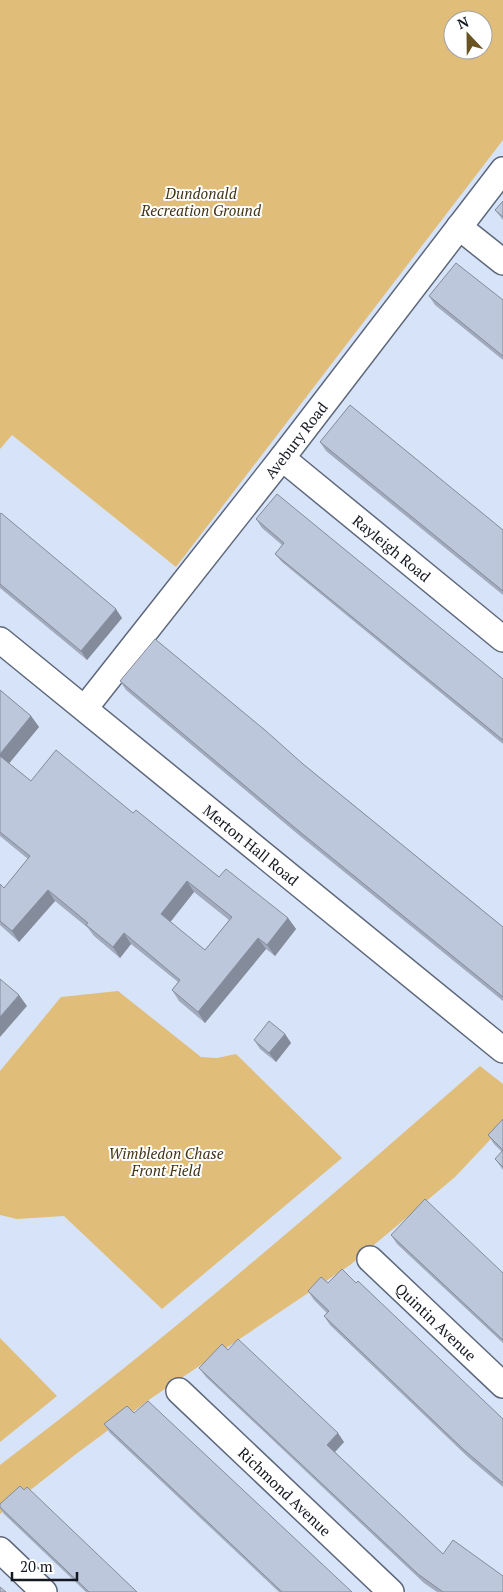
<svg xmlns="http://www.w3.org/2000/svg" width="503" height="1592" viewBox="0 0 503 1592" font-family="'PT Serif',serif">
  <rect width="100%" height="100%" fill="#d7e3f8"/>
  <g fill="#e0bd79" fill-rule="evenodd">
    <path d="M0,0H503V140L176,567L12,435L0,449ZM453,20H483V50H453Z"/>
    <path d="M118,991L201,1057L217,1058L236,1054L342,1158L162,1309L64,1216L17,1219L0,1215V1071L61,997Z"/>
    <path d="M480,1066L503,1084V1126L455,1177L350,1265L153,1397L76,1454L0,1514V1465C166,1339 324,1203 480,1066Z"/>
    <path d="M0,1338L57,1396L0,1442Z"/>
  </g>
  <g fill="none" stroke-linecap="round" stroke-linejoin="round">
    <defs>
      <g id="street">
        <path d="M459,227L503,262"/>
        <path id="s1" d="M282,458L503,639"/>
        <path id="s2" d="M0,640L503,1050"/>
        <path id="s3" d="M85,708L282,458L503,170"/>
        <path id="s4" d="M370,1259L503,1385"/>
        <path id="s5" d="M179,1391L391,1592"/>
        <path d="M0,1550L44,1592"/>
      </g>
    </defs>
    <use href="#street" stroke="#5e687b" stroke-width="28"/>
    <use href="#street" stroke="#fff" stroke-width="25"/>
  </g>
  <g fill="#a2abbd" fill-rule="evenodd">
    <path d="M503,201V220L495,210Z"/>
    <path d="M429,296L503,300V360L435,305Z"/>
    <path d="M320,442L503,530V595L326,451Z"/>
    <path d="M0,514L122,618L87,660L0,588Z"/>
    <path d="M256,519L503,679V744L282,562L275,554L282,545L262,528Z"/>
    <path d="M120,681L303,764L503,927V1001L300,836L126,690Z"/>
    <path d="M0,690L31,716L39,727L9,763L31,781L133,813L219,877L288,918L296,929L275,956L266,949L205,1023L179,1001L172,990L178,982L131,944L120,958L94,936L88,928L55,901L19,942L0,925V884L4,888L28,859L0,836ZM194,892L229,920L205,950L170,922Z"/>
    <path d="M285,1034L291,1043L276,1062L260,1049L254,1040Z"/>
    <path d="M503,1119V1170L495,1159L502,1152L494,1144L488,1135Z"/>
    <path d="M391,1235L503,1273V1343L397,1244Z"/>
    <path d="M328,1283H356L503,1419V1487L469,1458L330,1325L324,1316L327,1313L314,1300L308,1291Z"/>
    <path d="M199,1368L344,1442L335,1452L443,1554L503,1592H437L424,1583L206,1377Z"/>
    <path d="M134,1413L352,1592H279L110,1433L104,1424Z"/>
    <path d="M24,1490L137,1592H86L4,1514L0,1508V1504Z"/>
  </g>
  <g fill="#848b9a">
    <path d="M116,609L122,618L87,660L81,651Z"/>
    <path d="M31,716L39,727L7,766L0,757V754Z"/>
    <path d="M187,881L194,892L168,925L161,914Z"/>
    <path d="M48,890L55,901L19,942L12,931Z"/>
    <path d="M288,918L296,929L275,956L267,945Z"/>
    <path d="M124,933L131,944L120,958L113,947Z"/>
    <path d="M258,938L266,949L205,1023L198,1012Z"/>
    <path d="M19,995L27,1006L0,1037V1017Z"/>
    <path d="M285,1034L291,1043L276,1062L269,1053Z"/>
    <path d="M338,1433L344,1442L333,1454L327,1445Z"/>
  </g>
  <g fill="#bcc7dc" stroke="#848b9a" fill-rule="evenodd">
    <path d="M503,201V217L495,210Z"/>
    <path d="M456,263L503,300V356L429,296Z"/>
    <path d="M350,405L503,530V591L320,442Z"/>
    <path d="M277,494L503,679V740L275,554L284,543L256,519Z"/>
    <path d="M1,513L116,609L81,651L0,584V514Z"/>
    <path d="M155,639L266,731L303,764L503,927V997L294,827L120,681Z"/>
    <path d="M0,690L31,716L0,754Z"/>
    <path d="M56,750L133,813L136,810L219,877L226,869L288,918L267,945L258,938L198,1012L172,990L180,980L124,933L113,947L86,925L88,923L48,890L12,931L0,921V884L4,888L30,856L0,832V756L31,781ZM187,881L232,917L205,950L161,914Z"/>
    <path d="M0,979L19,995L0,1017Z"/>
    <path d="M269,1021L285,1034L269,1053L254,1040Z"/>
    <path d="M503,1119V1150L488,1135Z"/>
    <path d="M503,1150V1167L495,1159Z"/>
    <path d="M425,1199L503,1273V1340L391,1235Z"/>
    <path d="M342,1269L356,1283L358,1281L503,1419V1483L463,1449L324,1316L329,1311L308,1291L321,1277L328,1283Z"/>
    <path d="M238,1339L338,1433L327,1445L443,1554L453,1540L503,1576V1592H443L418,1574L199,1368L222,1344L228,1350Z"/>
    <path d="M148,1401L352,1592H282L104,1424L127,1406L134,1413Z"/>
    <path d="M20,1486L24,1490L27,1487L137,1592H89L0,1507V1504Z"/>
    <path d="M0,1587L6,1592H0Z"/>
  </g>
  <g text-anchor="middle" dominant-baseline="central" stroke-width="4" stroke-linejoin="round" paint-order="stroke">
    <g font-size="15" font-style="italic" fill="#433314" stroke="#fff">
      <text x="201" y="193">Dundonald<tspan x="201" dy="17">Recreation Ground</tspan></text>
      <text x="166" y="1153">Wimbledon Chase<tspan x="166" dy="17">Front Field</tspan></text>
    </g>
    <g font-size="15" fill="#141820" stroke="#fff">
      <text stroke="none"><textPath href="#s3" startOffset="341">Avebury Road</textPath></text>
      <text stroke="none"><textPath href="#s1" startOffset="142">Rayleigh Road</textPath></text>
      <text stroke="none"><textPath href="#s2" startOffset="324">Merton Hall Road</textPath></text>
      <text stroke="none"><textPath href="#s4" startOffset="91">Quintin Avenue</textPath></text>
      <text stroke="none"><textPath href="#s5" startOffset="146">Richmond Avenue</textPath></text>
    </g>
  </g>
  <g transform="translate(468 35) rotate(338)"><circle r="24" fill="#ffffff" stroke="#a1a3a6"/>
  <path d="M0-4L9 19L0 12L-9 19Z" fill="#6a5323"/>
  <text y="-8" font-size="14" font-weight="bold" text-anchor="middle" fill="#141820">N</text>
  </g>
  <path d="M12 1572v8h65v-8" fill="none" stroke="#141820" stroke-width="2.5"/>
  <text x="20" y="1572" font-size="15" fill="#141820" stroke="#ffffff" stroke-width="4" paint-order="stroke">20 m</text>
</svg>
